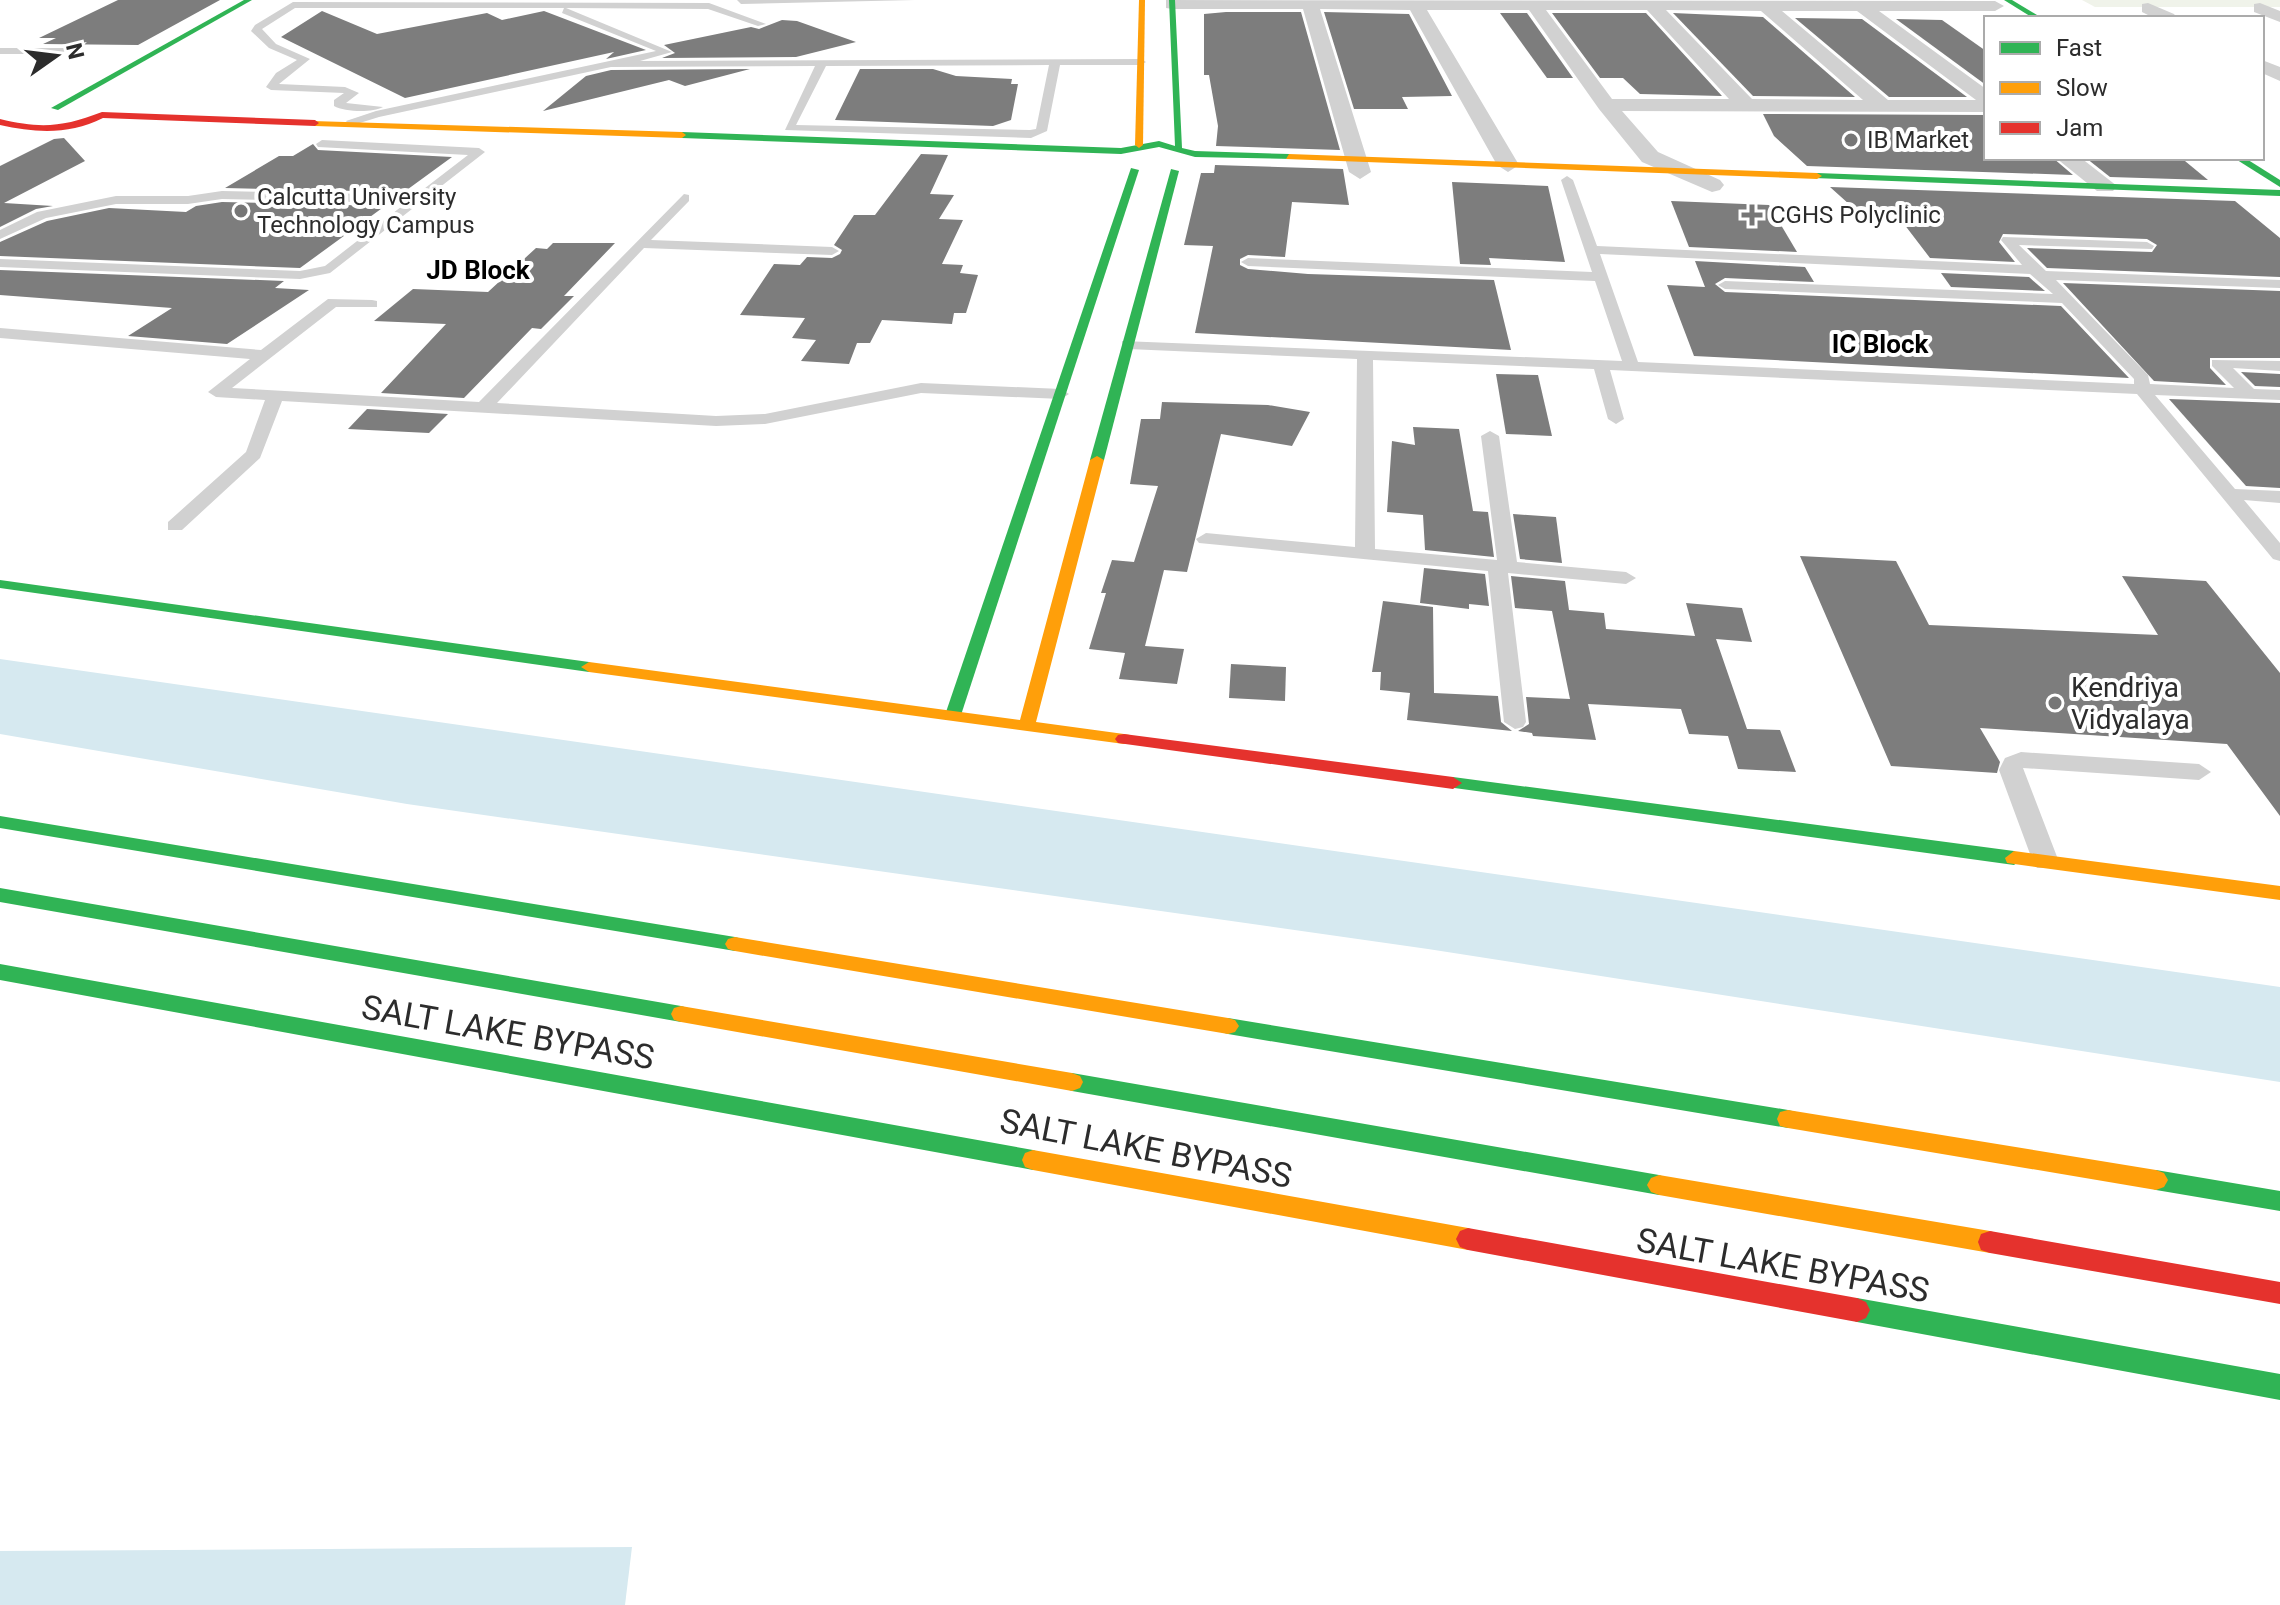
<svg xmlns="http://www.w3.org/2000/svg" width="2280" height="1605" viewBox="0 0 2280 1605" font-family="Roboto,sans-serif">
  <rect width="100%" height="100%" fill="#fff"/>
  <path fill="#f0f3ea" d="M2082,0H2280V7H2095Z"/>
  <g fill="#d6e9f0">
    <path d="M0,659L2280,987V1082L1428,949L407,804L0,734Z"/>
    <path d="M632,1547L625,1605H0V1551Z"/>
  </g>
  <g fill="#7d7d7d">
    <path d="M118,0H220L138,45L43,44L56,38H39Z"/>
    <path d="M322,11L377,34L487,13L502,20L544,11L646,50L606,59L614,52L405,98L281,37Z"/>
    <path d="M1226,12H1301L1340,150L1216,146L1218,126L1209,75H1204V14Z"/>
    <path d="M1324,12L1409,14L1452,96L1402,97L1408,109H1354Z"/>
    <path d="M1500,13H1527L1573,78H1547Z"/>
    <path d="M1552,13H1646L1722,96L1640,94L1623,78H1600Z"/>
    <path d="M1673,13L1763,17L1855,97L1753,96Z"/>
    <path d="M1795,18L1862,19L1967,97H1889Z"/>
    <path d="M1896,19L1942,20L1986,51V85Z"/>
    <path d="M782,20L797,21L856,42L796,57L662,58L675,53L664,45L751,27L759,29Z"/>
    <path d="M750,69L685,86L669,80L543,111L586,76L611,70Z"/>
    <path d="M860,69H933L956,76L1012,79L1011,84H1018L1011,120L993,126L835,120Z"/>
    <path d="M1763,114L1986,115V158H2053L2073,175L1807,166L1774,136Z"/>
    <path d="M64,138L85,161L4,203L53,206L36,209L0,227V166L54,139Z"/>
    <path d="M313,144L318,150L452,157L404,192L225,188L279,156H293Z"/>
    <path d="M921,154L948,155L930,194L954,195L939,219L963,220L942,264L963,265L960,273L978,275L966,313H954L952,324L882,320L870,343H857L849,364L801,361L816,340L792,338L805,318L740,315L774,264L800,265L807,257L832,258L840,254L842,250L834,245L854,215H875Z"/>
    <path d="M2086,158L2185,161L2208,180L2110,177Z"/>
    <path d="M1215,165L1343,169L1349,205L1292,202L1285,257L1248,255L1240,259V265L1248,269L1308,274L1494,280L1511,350L1195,333L1213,246L1184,245L1201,173H1214Z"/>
    <path d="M1452,182L1548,186L1565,262L1489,258L1491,265L1460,264Z"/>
    <path d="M1830,187L2235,201L2280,238V277L2047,268L2027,248L2152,252L2157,245L2147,239L2003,234L1999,242L2015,262L1930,258L1904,224L1869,222Z"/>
    <path d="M1671,201L1769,205L1797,252L1689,247Z"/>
    <path d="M222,202L385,206L300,268L0,256V242L47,221L109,208L186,212L196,206Z"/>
    <path d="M553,243H615L564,296H574L541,329L532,328L464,398L381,393L446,324L374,321L413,289L488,292L536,248L547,249Z"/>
    <path d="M1695,261L1805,267L1814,282L1725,278L1715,284L1725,292L2061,306L2129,378L1694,356L1667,285L1705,287Z"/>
    <path d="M0,270L284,281L275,288L309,290L227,344L128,336L172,308L0,295Z"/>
    <path d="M1941,273L2029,277L2045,291L1951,287Z"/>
    <path d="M2063,283L2280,291V358H2210V368L2226,385L2154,381Z"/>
    <path d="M2241,372L2280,374V387L2255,386Z"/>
    <path d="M1496,374L1538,375L1552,436L1506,434Z"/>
    <path d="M2169,399L2280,403V488L2246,486Z"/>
    <path d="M1162,402L1268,405L1310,412L1292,446L1221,434L1187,572L1164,570L1145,646L1184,649L1177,684L1119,679L1125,653L1089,649L1106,593H1101L1112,560L1134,562L1158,486L1130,484L1141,419H1160Z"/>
    <path d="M367,409L448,414L429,433L348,429Z"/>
    <path d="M1413,427L1459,429L1473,511L1488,512L1494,557L1425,550L1423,515L1387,512L1392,441L1415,445Z"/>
    <path d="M1513,514L1556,517L1562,563L1520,559Z"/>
    <path d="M1800,556L1896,561L1929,625L2158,635L2122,576L2206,581L2280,673V816L2227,744L1980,728L2000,762L1997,773L1891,766Z"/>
    <path d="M1424,568L1485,574L1489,606L1469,604V609L1420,603Z"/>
    <path d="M1511,576L1565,581L1569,610L1604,613L1606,629L1695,636L1686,603L1742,608L1752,642L1716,639L1747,729L1780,730L1796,772L1738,769L1728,736L1689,734L1681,709L1588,704L1596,740L1533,736L1532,733L1518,731L1529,724L1526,697L1570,699L1552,611L1515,608Z"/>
    <path d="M1383,601L1433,607L1434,693L1498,696L1501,722L1512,731L1407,720L1410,693L1380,690L1381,672H1372Z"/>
    <path d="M1231,664L1286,667L1285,701L1229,698Z"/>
  </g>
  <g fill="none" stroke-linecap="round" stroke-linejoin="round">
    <g fill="#d1d1d1" fill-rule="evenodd">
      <path d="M737,0H915L741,4Z"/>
      <path d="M293,2L709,3L766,24L758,26L708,9L566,8L672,52L640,61L1141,59L1146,62L1141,65H1060L1047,131L1031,138L785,130L815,66L611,67L379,117L350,126L346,121L376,111L656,51L562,13L564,8H295L262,29L276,44L310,59L279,84L345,87L359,93L346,103L383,107C372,113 345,112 334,106V100L344,93L271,90L266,87L276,73L297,60L269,48L251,31L255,25ZM1049,65L1036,129L1030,130L796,125L826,66Z"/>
      <path d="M0,48H80L85,51L80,54H0Z"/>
      <path d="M322,140L479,148L485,152L330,273L300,279L0,267V259L300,271L325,266L406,203L222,199L188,204H116L46,218L0,239V230L37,212L116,196H188L222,191L416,195L468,155L318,147L316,144Z"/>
      <path d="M1567,176L1573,180L1597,246L2022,265L2001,240L2003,237L2147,242L2154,246L2152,249L2019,245L2046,271L2280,280V288L2056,280L2148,375L2150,384L2234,388L2212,366V360L2280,361V371L2233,368L2254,389L2280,390V400L2155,395L2235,489L2280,491V503L2244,500L2280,543V561L2273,559L2137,394L1610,370L1624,419L1616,424L1608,419L1594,369L1373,360L1375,549L1497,560L1481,436L1490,431L1499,436L1517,562L1626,572L1636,578L1626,584L1508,573L1526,722L1523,727L1515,729L1504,722L1488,571L1199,543L1196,539L1206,533L1355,547L1357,359L1128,349L1122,347V341L1622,361L1595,281L1248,266L1241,262L1248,258L1592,272L1561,180ZM1600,254L2030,274L2053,294L1725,281L1718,285L1725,289L2062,303L2134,379V384L1638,362Z"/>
      <path d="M684,194L689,195V201L651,240L832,247L839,251L832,255L644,248L497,403L716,416L765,414L921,383L1061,389L1069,394L1061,399L921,393L765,424L716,426L282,401L260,458L182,530H168V522L246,452L265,400L216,397L208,392L250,359L0,338V328L261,350L328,299L372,300L377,301V307H336L232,388L479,402Z"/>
      <path d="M2021,752L2199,764L2211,772L2199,780L2023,768L2059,862L2055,868H2037L2033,862L1999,770L2005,758Z"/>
    </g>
    <g fill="#d1d1d1" fill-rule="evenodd">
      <path d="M1166,0L1995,1L2004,6L1995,11H1879L1986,89V112L1622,111L1658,152L1720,180L1724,185L1720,190L1712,192L1642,162L1599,109L1529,10H1427L1519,165L1508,172L1497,165L1410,10L1320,9L1371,172L1360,179L1349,172L1303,9H1172L1166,8ZM1546,10H1647L1729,99H1612ZM1666,10L1761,11L1863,100L1752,99ZM1782,11H1857L1976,100H1888Z"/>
      <path d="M2148,3L2174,14L2177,18H2154L2142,12V4Z"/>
      <path d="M2260,3L2280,11V22L2254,12V4Z"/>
      <path d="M2262,60L2280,67V81L2262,73Z"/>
      <path d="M2056,158H2081L2117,186L2113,191H2097Z"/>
    </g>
    <g fill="#30b455" fill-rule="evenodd">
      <path d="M244,0H252L58,110L51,108Z"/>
      <path d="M1169,0H1175L1182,148L1195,151L1289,154L1292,159L1195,157L1159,147L1121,154L682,138L678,135L682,132L1121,148L1159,141L1175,146Z"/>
      <path d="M2004,0H2012L2042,18H2033Z"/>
      <path d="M2234,158H2245L2280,180V187Z"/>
      <path d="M1131,168L1139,170L961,715L953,720L947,719L945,715Z"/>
      <path d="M1171,169L1179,171L1104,460L1097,464L1092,463L1090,460Z"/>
      <path d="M1817,173L2280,190V196L1814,178V174Z"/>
      <path d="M0,580L589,662L597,667L589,672L0,588Z"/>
      <path d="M1453,777L2014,851L2023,858L2014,865L1447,787L1444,783Z"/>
      <path d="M0,816L735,937L742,939L745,944L742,949L735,951L0,828Z"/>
      <path d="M0,888L681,1006L688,1008L691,1014L688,1020L681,1022L0,902Z"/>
      <path d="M0,964L1033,1150L1041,1153L1044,1160L1041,1167L1033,1170L0,980Z"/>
      <path d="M1228,1018L1788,1110L1796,1112L1799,1119L1796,1126L1788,1128L1228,1034L1221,1032L1217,1026L1221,1020Z"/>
      <path d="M1072,1073L1659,1175L1667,1178L1671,1185L1667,1192L1659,1195L1072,1091L1064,1088L1061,1082L1064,1076Z"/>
      <path d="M2156,1170L2280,1191V1211L2156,1190L2148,1187L2144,1180L2148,1173Z"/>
      <path d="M1857,1298L2280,1374V1400L1857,1322L1848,1318L1844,1310L1848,1302Z"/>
    </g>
    <g fill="#ff9f0a" fill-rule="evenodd">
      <path d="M1139,0H1145L1143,145L1139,148L1135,145Z"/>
      <path d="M312,121L682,132L686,135L682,138L315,126Z"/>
      <path d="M1289,154L1817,173L1822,176L1817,179L1286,159Z"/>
      <path d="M1097,456L1104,460L1036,722L1124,734L1130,735L1133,739L1130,743L1124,744L589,672L581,667L589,662L1020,720L1090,460Z"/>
      <path d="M2014,851L2280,886V900L2007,863L2005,858Z"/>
      <path d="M735,937L1228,1018L1235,1020L1239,1026L1235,1032L1228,1034L735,951L728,949L725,944L728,939Z"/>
      <path d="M681,1006L1072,1073L1080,1076L1083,1082L1080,1088L1072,1091L681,1022L674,1020L671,1014L674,1008Z"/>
      <path d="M1788,1110L2156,1170L2164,1173L2168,1180L2164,1187L2156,1190L1788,1128L1780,1126L1777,1119L1780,1112Z"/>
      <path d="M1033,1150L1468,1228L1476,1231L1480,1239L1476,1247L1468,1250L1033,1170L1025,1167L1022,1160L1025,1153Z"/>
      <path d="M1659,1175L1990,1231L1999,1234L2002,1242L1999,1250L1990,1253L1659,1195L1651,1192L1647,1185L1651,1178Z"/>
    </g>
    <g fill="#e5322d" fill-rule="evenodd">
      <path d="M102,112L315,120L319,123L315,126L103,118C69,135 36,133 0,125V119C41,129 63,127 102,112Z"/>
      <path d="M1124,734L1453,777L1462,783L1453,789L1118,743L1115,739L1118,735Z"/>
      <path d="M1468,1228L1857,1298L1866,1302L1870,1310L1866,1318L1857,1322L1468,1250L1460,1247L1456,1239L1460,1231Z"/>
      <path d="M1990,1231L2280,1282V1304L1990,1253L1981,1250L1978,1242L1981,1234Z"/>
    </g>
  </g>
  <g fill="#767676" stroke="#fff" stroke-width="3">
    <circle cx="1851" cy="140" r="8"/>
    <circle cx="241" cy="211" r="8"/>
    <path d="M1748 203h8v8h8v8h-8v8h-8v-8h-8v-8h8z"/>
    <circle cx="2055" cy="703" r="8"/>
  </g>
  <g text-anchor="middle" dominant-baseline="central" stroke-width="8" stroke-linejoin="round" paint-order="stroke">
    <g font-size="24" fill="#2c2c2c" stroke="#fff" text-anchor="start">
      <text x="1867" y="140">IB Market</text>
      <text x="257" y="197">Calcutta University<tspan x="257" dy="28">Technology Campus</tspan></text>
      <text x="1770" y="215">CGHS Polyclinic</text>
    </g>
    <g font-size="26" font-weight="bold" fill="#000" stroke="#fff">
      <text x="478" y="270">JD Block</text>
      <text x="1880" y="344">IC Block</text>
    </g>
    <g font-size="28" fill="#2c2c2c" stroke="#fff" text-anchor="start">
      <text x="2071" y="687">Kendriya<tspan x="2071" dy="32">Vidyalaya</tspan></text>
    </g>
    <g font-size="34" fill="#2c2c2c" stroke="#fff">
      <text transform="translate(508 1032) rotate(10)">SALT LAKE BYPASS</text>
      <text transform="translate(1146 1148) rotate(11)">SALT LAKE BYPASS</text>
      <text transform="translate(1783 1265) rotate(10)">SALT LAKE BYPASS</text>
    </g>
  </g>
  <rect x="1984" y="16" width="280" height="144" fill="#ffffff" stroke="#ababab" stroke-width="2"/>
  <rect x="2000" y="42" width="40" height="12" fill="#30b455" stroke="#ababab" stroke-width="2"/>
  <text x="2056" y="56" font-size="24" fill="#2c2c2c">Fast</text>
  <rect x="2000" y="82" width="40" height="12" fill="#ff9f0a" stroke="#ababab" stroke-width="2"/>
  <text x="2056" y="96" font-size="24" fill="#2c2c2c">Slow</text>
  <rect x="2000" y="122" width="40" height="12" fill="#e5322d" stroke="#ababab" stroke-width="2"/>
  <text x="2056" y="136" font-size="24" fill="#2c2c2c">Jam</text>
  <g transform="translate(56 56) rotate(76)" stroke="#ffffff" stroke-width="6" paint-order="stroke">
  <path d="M0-6L14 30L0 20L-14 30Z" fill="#2c2c2c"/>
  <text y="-12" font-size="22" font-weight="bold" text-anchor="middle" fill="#2c2c2c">N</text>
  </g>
</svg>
